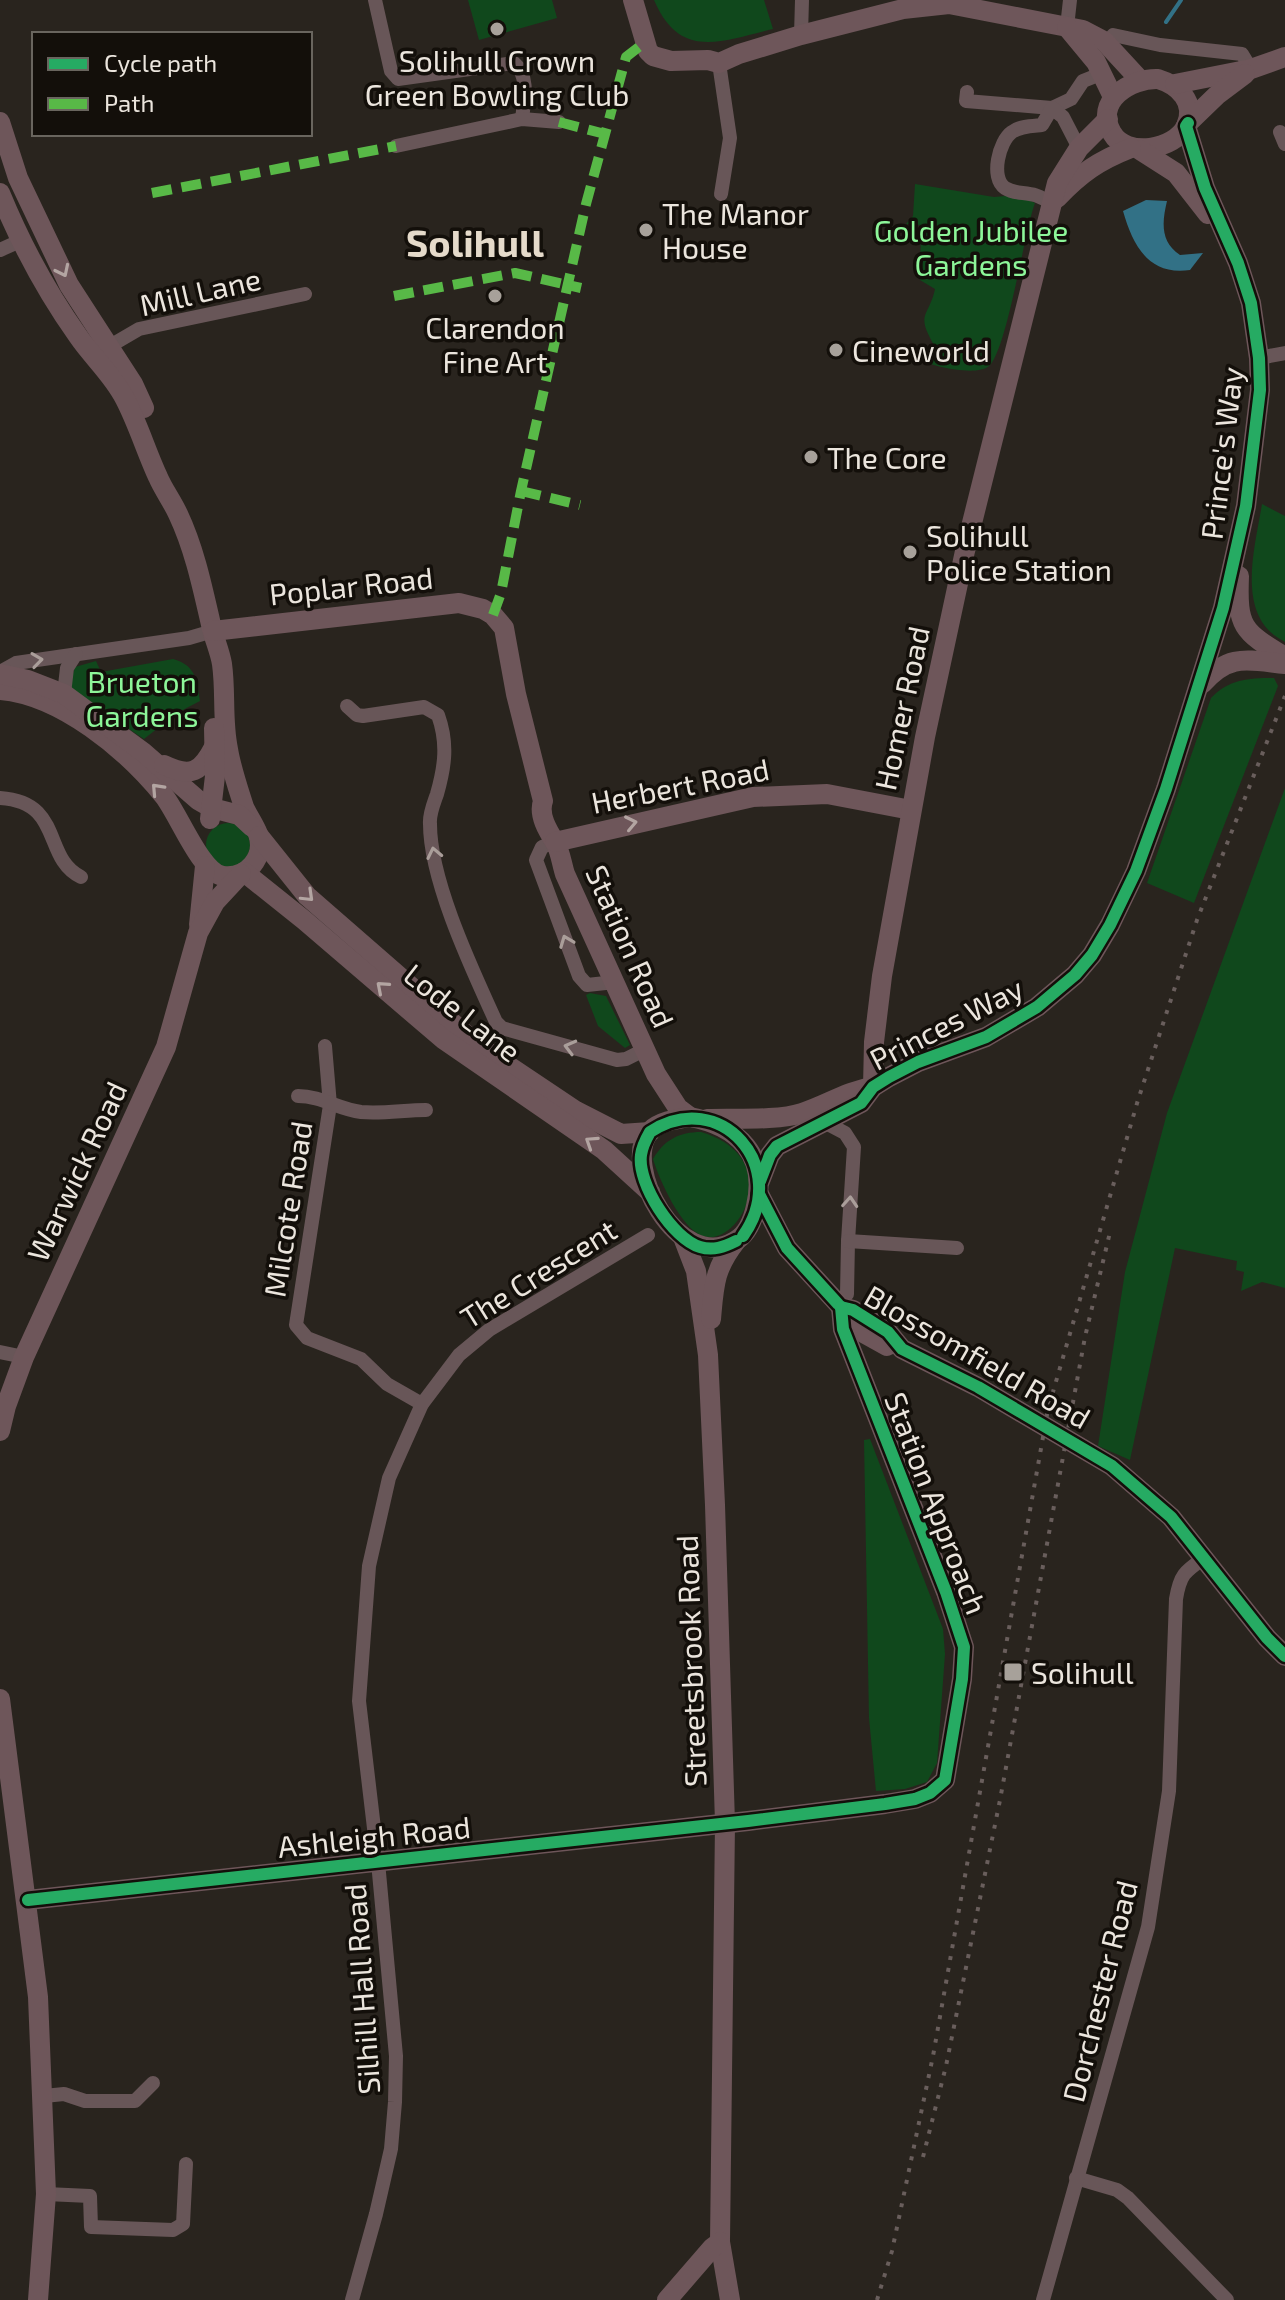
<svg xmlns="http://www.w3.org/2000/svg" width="1285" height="2300" viewBox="0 0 1285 2300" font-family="'Exo 2',sans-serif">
  <rect width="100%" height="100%" fill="#29241e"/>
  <g fill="#10481c">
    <path d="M468,0H552L557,18L479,40Z"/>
    <path d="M654,0H764L773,29C722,41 680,61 654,0Z"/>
    <path d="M915,184L994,197L1019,195L1035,203C1024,233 1007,350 989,366C976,377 931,366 917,359L930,352L934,345C915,313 929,317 935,289L920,280L921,225L906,224L913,216Z"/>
    <path d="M1262,504L1285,516V642C1234,617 1255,548 1262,504Z"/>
    <path d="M173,659C196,665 197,681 200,701L177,713L144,739L73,692L70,684L75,667L96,661L101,672Z"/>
    <path d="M1274,678L1278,686L1194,903L1147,883L1211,698C1229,679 1249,678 1274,678Z"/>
    <path d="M1285,788V1288L1262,1282L1241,1291L1244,1272L1236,1270L1237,1261L1175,1248L1130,1460L1098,1446L1125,1272L1167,1113Z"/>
    <circle cx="228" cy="845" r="22"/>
    <path d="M590,993L606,996L630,1045L625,1048L598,1026L586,995Z"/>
    <path d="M701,1132C787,1157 740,1248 703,1236C681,1229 659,1179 653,1159C664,1140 679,1132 701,1132Z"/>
    <path d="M870,1439L943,1629L945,1654L937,1763L927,1782L905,1789L876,1791L869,1718L864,1440Z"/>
  </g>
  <path fill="#327186" d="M1146,200L1167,201C1162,222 1160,242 1180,255L1203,253L1190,270C1149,276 1133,246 1123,211Z"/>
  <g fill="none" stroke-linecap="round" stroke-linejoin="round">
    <path stroke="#327186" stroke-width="4" d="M1166,22L1181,0"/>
    <g stroke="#685658" stroke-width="14">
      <path d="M375,0L391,71L398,79L514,63C530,76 524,101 522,119"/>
      <path d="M1067,27L1070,0"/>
      <path d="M801,35L802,0"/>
      <path d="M1113,35L1160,45L1242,54L1251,69"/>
      <path d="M719,63L730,138L721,194"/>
      <path d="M967,92L966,101L1052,108L1071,99L1083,81L1103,73"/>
      <path d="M1280,132L1285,144"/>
      <path d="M396,146L522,119L559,122"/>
      <path d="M1051,204C1032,188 1019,197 1005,188C990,178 999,141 1012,132C1020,126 1032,126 1042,125L1052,108L1063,117L1079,148"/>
      <path d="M0,250L20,241"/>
      <path d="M103,350L139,329L305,294"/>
      <path d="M1259,358L1285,353"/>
      <path d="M0,672L16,663L189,638L213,631"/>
      <path d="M64,694L67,668L76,654"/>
      <path d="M347,706L357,715L363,716L424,707L438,715C448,743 445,766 437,794C434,803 429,814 430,824C430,881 472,969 496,1022L502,1028L617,1060L626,1059L644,1050"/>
      <path d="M0,798C64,802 42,858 81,877"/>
      <path d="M555,842L542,847L536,860L579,976L587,985L615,982"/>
      <path d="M325,1046L330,1105L296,1325L307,1338L361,1359L387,1384L422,1404"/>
      <path d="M298,1096C321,1096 338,1109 361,1112C382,1114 405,1110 426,1110"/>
      <path d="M826,1123L845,1133L854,1147L848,1241L847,1294L838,1304"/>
      <path d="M848,1241L957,1248"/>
      <path d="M0,1352L24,1357"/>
      <path d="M44,2096L64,2094L85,2101H135L153,2083"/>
      <path d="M1076,2178L1117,2190L1128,2198L1227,2300"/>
      <path d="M46,2194L90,2196L91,2227L173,2230L183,2224L186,2164"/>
      <path d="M352,2300L376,2214L391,2149L395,2102L396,2056L378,1862L359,1701L369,1566L389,1478L422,1404L459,1355L489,1330L648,1235"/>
      <path d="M1043,2300L1148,1927L1169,1791L1176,1599C1180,1575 1184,1572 1204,1558"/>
    </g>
    <g stroke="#6e565a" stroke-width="20">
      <path d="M633,0L648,51L653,56L671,61L708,60L719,63L739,54L801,35L903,9L949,4L1083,30L1104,41L1140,80"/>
      <path d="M1067,27L1096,62L1113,97"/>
      <path d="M1158,79C1178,85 1197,102 1186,126C1175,150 1126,158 1112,133C1093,101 1131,78 1158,79Z"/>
      <path d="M1175,84L1251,69L1285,57"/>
      <path d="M0,122L18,178L69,285L133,384L144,408"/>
      <path d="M1188,123L1217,95L1245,74"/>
      <path d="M1140,150L1176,173L1208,214"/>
      <path d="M0,193C21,244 46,291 78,336C93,358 113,375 125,399C138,424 146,451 158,477C163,489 172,501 178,514C195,550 203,590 212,629C215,641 220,652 222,664C226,692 222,721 228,749C231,768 238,788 244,807C248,816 254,824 258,834C266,857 247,879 223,876C201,873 179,815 164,796C127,750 61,695 0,690"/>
      <path d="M1057,198C1081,173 1098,161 1131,148"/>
      <path d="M1239,576C1237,627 1242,631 1285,657"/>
      <path d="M213,631L459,603L483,609L493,615L504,628L516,694L543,801C538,815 548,831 555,842C560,850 562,865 565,874L656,1074L678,1108L690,1117"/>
      <path d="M0,674L28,680L64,694L143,752L198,800L212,808L239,815L252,827"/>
      <path d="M1202,684C1229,653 1247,660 1285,664"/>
      <path d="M164,765C191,778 201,772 214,747"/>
      <path d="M210,819L215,776L214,728"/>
      <path d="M259,836L307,896L479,1046L576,1111L621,1134L650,1132"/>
      <path d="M555,842L753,797L827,794L911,810"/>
      <path d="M244,872L304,920L443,1039L604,1150L650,1192"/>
      <path d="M199,925L205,866"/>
      <path d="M873,1087L874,1042L882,976L925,737L965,551L1057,183L1079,148L1108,119"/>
      <path d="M690,1117C738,1126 768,1155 756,1206C753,1220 748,1234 735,1241C678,1275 620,1164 650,1131C660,1121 677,1119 690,1117Z"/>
      <path d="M707,1119C733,1118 778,1121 802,1113C827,1105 847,1091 873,1087"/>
      <path d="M760,1181L770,1155L777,1146L861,1103L873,1087L889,1077L918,1062L986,1037L1037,1007L1075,975L1092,955L1110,925L1136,871L1166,789L1223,608L1246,506L1260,390L1259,358L1251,303L1238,263L1205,188L1186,126"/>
      <path d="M759,1194L787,1248L841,1307L851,1326L887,1346"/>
      <path d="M684,1240L696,1271L708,1355L715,1505L725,1823L720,2242L730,2300"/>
      <path d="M841,1307L853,1310L888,1332L902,1349L978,1387L1112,1466L1171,1517L1267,1638L1285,1656"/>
      <path d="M711,1319C714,1285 714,1269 736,1241"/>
      <path d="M0,1431L6,1406L24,1357L166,1047L198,933L215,902L241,874"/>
      <path d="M0,1699L38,1997L46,2194L38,2300"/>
      <path d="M28,1900L748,1821L885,1804L915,1799L930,1793L945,1780L962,1679L964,1647L946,1592L843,1329L841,1307"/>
      <path d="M667,2300L712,2248L720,2242"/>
    </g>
    <g stroke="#695e5c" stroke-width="4" stroke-dasharray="4 8" stroke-linecap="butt">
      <path d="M923,2157L946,2066L1000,1800L1085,1337L1111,1228"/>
      <path d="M877,2300L892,2251L933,2056L1048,1409L1138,1100L1197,920L1285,696"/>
    </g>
    <g stroke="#58b947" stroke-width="10" stroke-dasharray="20 10" stroke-linecap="butt">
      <path d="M559,122L605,134"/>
      <path d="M152,193L396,146"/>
      <path d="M394,296L515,273L581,288"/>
      <path d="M521,491L580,505"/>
      <path d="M493,615L501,593L521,491L586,204L626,57L644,43"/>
    </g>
    <defs>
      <g id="cycleway">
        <path d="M760,1181L770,1155L777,1146L861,1103L873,1087L889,1077L918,1062L986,1037L1037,1007L1075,975L1092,955L1110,925L1136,871L1166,789L1223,608L1246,506L1260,390L1259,358L1251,303L1238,263L1205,188L1186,126L1188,123"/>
        <path d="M759,1194L787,1248L838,1304"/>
        <path d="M736,1241C724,1247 713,1251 700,1247C673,1239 637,1184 641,1155C642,1147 646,1139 650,1132C720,1086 792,1167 743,1236"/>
        <path d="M841,1307L853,1310L888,1332L902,1349L978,1387L1112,1466L1171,1517L1267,1638L1285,1656"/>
        <path d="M28,1900L748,1821L885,1804L915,1799L930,1793L945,1780L962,1679L964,1647L946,1592L843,1329L841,1307"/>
      </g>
    </defs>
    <use href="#cycleway" stroke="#130f0a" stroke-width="17"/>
    <use href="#cycleway" stroke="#26ab63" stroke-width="12"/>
  </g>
  <defs><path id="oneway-chevron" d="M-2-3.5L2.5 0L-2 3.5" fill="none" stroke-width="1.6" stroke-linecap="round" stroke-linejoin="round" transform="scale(2)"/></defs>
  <g stroke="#b3a5a2">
    <use href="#oneway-chevron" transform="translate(63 271) rotate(64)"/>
    <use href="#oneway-chevron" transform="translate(157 789) rotate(-133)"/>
    <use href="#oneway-chevron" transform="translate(631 823) rotate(-12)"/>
    <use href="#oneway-chevron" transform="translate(308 896) rotate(44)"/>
    <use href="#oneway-chevron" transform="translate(382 987) rotate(-139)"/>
    <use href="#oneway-chevron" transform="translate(591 1142) rotate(-147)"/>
  </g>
  <g stroke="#aa9e9a">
    <use href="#oneway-chevron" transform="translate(37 660) rotate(-8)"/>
    <use href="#oneway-chevron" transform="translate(434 853) rotate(-102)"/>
    <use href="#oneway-chevron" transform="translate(566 941) rotate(-111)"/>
    <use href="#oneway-chevron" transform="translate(570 1047) rotate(-165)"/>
    <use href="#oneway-chevron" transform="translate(850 1202) rotate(-86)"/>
  </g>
  <g fill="#a7a19a" stroke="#130f0a" stroke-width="3">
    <circle cx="497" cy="29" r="8"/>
    <circle cx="646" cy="230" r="8"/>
    <circle cx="495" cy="296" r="8"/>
    <circle cx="836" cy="350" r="8"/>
    <circle cx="811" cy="457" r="8"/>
    <circle cx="910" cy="552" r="8"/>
    <rect x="1003" y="1662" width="20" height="20" rx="4"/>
  </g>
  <g text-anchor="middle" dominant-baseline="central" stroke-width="7" stroke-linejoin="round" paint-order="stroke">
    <g font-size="30" fill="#ebe5dd" stroke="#130f0a" text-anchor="start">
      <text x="497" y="60" text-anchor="middle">Solihull Crown<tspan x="497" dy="34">Green Bowling Club</tspan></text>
      <text x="662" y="213">The Manor<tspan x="662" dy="34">House</tspan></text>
      <text x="495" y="327" text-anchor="middle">Clarendon<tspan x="495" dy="34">Fine Art</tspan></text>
      <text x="852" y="350">Cineworld</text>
      <text x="827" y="457">The Core</text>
      <text x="926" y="535">Solihull<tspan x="926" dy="34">Police Station</tspan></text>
      <text x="1031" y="1672">Solihull</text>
    </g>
    <g font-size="30" fill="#8df699" stroke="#130f0a">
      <text x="971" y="230">Golden Jubilee<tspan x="971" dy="34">Gardens</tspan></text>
      <text x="142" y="681">Brueton<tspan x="142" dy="34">Gardens</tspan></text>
    </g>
    <g font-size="30" fill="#ebe5dd" stroke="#130f0a">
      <text transform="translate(200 291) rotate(-13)">Mill Lane</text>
      <text transform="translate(1221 453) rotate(-83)">Prince's Way</text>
      <text transform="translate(351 585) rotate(-6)">Poplar Road</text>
      <text transform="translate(901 708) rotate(-78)">Homer Road</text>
      <text transform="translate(680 785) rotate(-11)">Herbert Road</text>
      <text transform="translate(631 946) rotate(66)">Station Road</text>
      <text transform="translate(463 1012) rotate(38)">Lode Lane</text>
      <text transform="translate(946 1023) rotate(-27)">Princes Way</text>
      <text transform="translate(76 1171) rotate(-65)">Warwick Road</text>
      <text transform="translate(287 1209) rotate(-81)">Milcote Road</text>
      <text transform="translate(538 1273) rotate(-32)">The Crescent</text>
      <text transform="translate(978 1356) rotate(30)">Blossomfield Road</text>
      <text transform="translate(937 1503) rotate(69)">Station Approach</text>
      <text transform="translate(690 1661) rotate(-92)">Streetsbrook Road</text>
      <text transform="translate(374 1836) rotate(-6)">Ashleigh Road</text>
      <text transform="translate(361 1989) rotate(-94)">Silhill Hall Road</text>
      <text transform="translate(1099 1991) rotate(-76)">Dorchester Road</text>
    </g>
    <g font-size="38" font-weight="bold" fill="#e5daca" stroke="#130f0a">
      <text x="475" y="242">Solihull</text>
    </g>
  </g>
  <rect x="32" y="32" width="280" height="104" fill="#130f0a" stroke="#69655e" stroke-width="2"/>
  <rect x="48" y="58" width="40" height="12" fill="#26ab63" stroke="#69655e" stroke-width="2"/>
  <text x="104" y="72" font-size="24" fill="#ebe5dd">Cycle path</text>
  <rect x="48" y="98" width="40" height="12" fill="#58b947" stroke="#69655e" stroke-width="2"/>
  <text x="104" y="112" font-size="24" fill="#ebe5dd">Path</text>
</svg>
